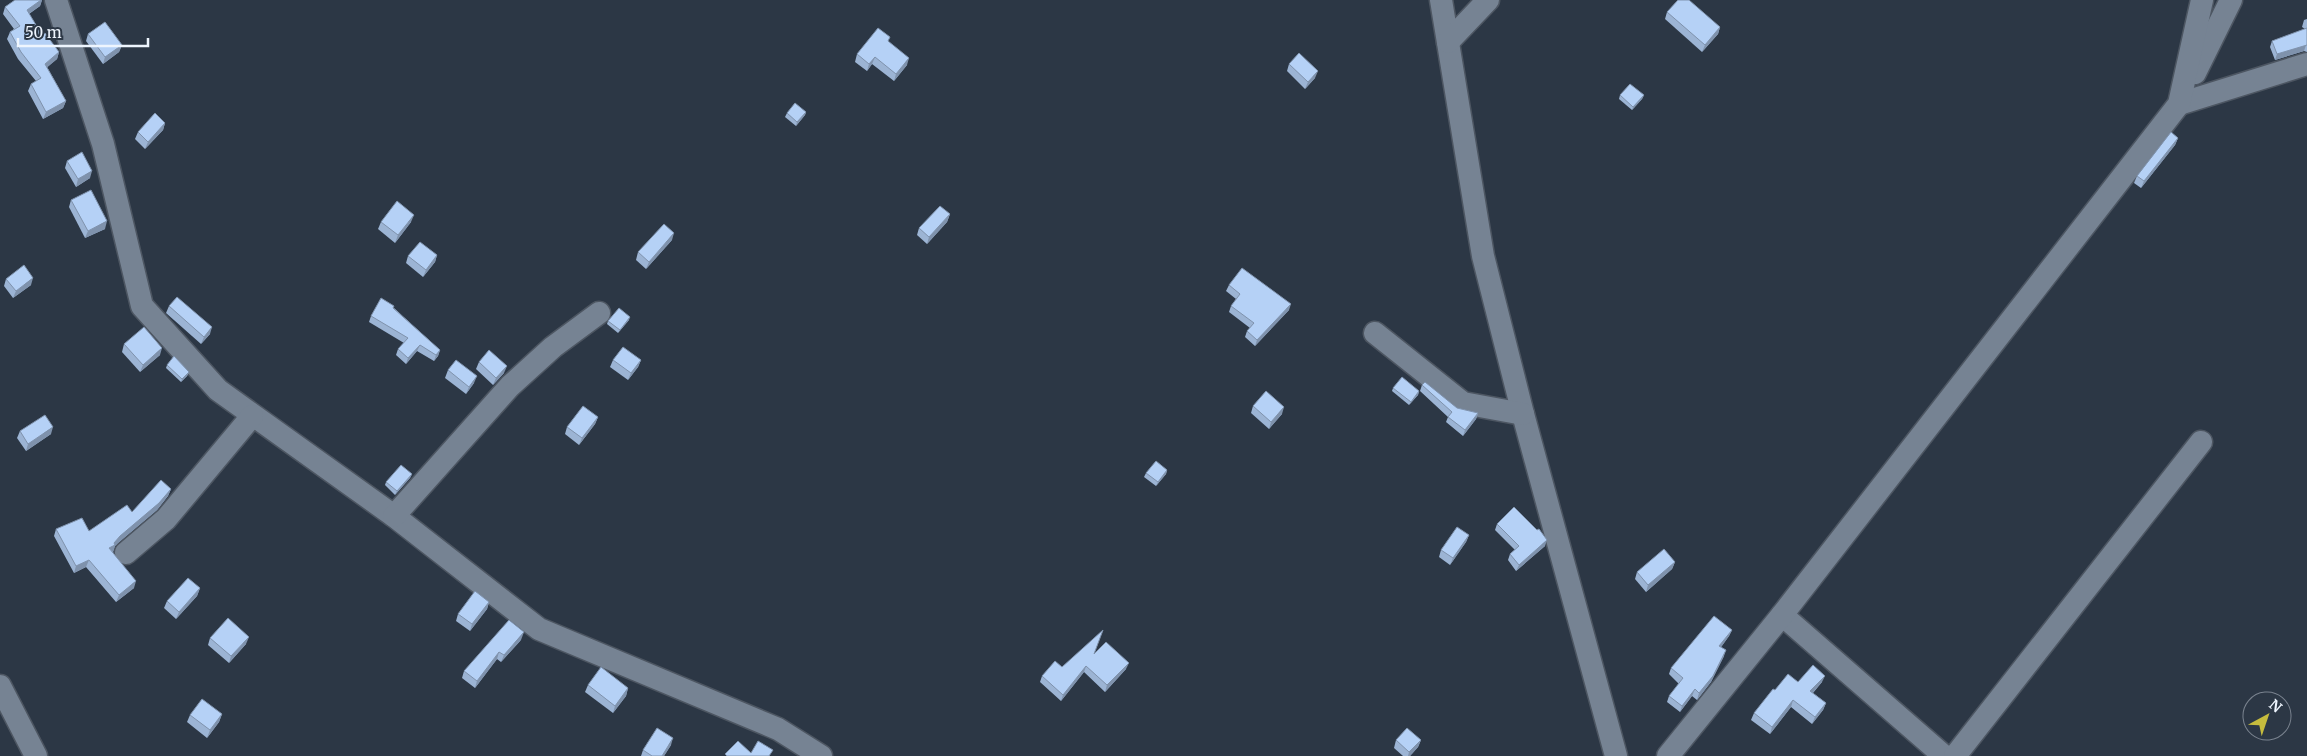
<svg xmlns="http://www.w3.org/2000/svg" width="2307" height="756" viewBox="0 0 2307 756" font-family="Merriweather,serif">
  <rect width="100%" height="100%" fill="#2c3745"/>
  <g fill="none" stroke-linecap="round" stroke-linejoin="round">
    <defs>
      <g id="minor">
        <path d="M56,0L103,144L142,306L218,390L394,516L539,629L778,729L821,756"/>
        <path d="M1441,0L1483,256L1523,414L1616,756"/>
        <path d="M1448,42L1488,0"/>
        <path d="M2195,73L2231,0"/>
        <path d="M2179,104L2307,64"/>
        <path d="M1375,333L1463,403L1523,414"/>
        <path d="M394,516L510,386L553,347L599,313"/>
        <path d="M126,553L166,519L252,416"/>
        <path d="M1782,615L1944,756"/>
        <path d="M0,686L36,756"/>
        <path d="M1668,756L1782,615L2179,104L2202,0"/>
        <path d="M1955,756L2201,442"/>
      </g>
    </defs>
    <use href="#minor" stroke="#4d5662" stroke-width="25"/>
    <use href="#minor" stroke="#768393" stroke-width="22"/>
  </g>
  <g fill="#9cb4d4">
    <path d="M15,0H42L40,6L29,14L42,35L59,52L57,59L47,67L66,101L63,108L43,119L28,91L31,84L36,81L18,59L7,39L10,32L14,29L3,14L5,7Z"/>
    <path d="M1667,12L1720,27L1718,34L1702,52L1665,19Z"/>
    <path d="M2307,19V52L2304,51L2275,60L2270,47L2272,41L2305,29L2302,27L2304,20Z"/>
    <path d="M88,34L122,45L119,52L103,64L86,41Z"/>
    <path d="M889,42L907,65L894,81L872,64L867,71L855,62L857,54Z"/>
    <path d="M1289,64L1315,78L1305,89L1287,71Z"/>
    <path d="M1620,95H1644L1642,99L1632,110L1619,99Z"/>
    <path d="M806,112L805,115L796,126L785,117L787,113Z"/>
    <path d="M165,123L163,130L145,149L135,139L138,132Z"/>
    <path d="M2178,138L2175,145L2141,188L2134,183L2137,176Z"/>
    <path d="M67,161L90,178L76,187L65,168Z"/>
    <path d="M71,200L105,229L85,238L69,207Z"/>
    <path d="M950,214L947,222L927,244L917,235L919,228Z"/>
    <path d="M381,222H411L395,243L378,229Z"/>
    <path d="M672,240L646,269L636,260L638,252Z"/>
    <path d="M437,255L435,262L423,277L406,263L408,256Z"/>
    <path d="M6,279L31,285L13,298L4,286Z"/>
    <path d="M1229,285L1289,310L1255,346L1245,337L1247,331L1250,328L1229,312L1231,306L1236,299L1226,291Z"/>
    <path d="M169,306L210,334L201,344L166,313Z"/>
    <path d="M394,308L440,350L438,356L434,361L417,351L406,364L396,355L398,349L404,343L369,322L371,316Z"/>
    <path d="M629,320L618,333L607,324L608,321Z"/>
    <path d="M124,344L160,355L140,372L122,352Z"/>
    <path d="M613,360H641L638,367L628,380L610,367Z"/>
    <path d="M479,362L504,373L493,385L476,369Z"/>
    <path d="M167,365L189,372L187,376L181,382L166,368Z"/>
    <path d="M448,370L474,383L466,394L445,378Z"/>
    <path d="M1422,385L1457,408L1478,413L1476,419L1463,436L1446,422L1448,417L1420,391Z"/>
    <path d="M1393,388L1419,391L1418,395L1409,405L1392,391Z"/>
    <path d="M1253,406L1282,414L1269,429L1251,413Z"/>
    <path d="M598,417L595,424L579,445L565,434L567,427Z"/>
    <path d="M20,431L51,434L26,451L17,438Z"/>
    <path d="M1167,470L1166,474L1156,486L1144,477L1146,473Z"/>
    <path d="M412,474L410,478L395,495L385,485L386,482Z"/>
    <path d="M171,489L168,496L157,510L118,543L115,546L113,552L134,588L116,602L86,567L74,573L54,536L56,529L89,531L132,512Z"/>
    <path d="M1497,524L1545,546L1516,571L1508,560L1510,554L1515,550L1495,530Z"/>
    <path d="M1469,535L1466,542L1450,565L1439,557L1441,550Z"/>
    <path d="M1675,562L1672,569L1646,592L1635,579L1637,572Z"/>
    <path d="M200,588L197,596L176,619L164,608L167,601Z"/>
    <path d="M489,602L487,609L470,631L456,621L458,614Z"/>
    <path d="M1732,630L1729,636L1721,647L1724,656L1711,682L1697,700L1692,696L1680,712L1667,702L1669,696L1679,684L1669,674L1671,668Z"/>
    <path d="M210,638L246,644L229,663L208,645Z"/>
    <path d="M521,640L501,662L497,659L475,688L462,678L464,671Z"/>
    <path d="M1094,654L1126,669L1105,692L1084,672L1061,701L1040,682L1042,676Z"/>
    <path d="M1798,682H1822L1813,693L1826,703L1823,710L1812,724L1791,707L1770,734L1751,720L1754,713Z"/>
    <path d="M588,685L628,688L626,696L613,713L585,692Z"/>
    <path d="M222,714L219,722L207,738L187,722L190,715Z"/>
    <path d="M1396,740H1421L1418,747L1410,756H1403L1394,748Z"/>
    <path d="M671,745L664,756H641L643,750Z"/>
  </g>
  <g fill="#7f92ac">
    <path d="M41,0H42L40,6L24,17L27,10Z"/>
    <path d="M1720,27L1718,34L1702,52L1705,45Z"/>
    <path d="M122,45L119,52L103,64L105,57Z"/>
    <path d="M2306,45L2304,51L2275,60L2277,54Z"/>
    <path d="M59,52L57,59L43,71L45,64Z"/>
    <path d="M875,57L872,64L867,71L869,64Z"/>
    <path d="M909,58L907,65L894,81L896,74Z"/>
    <path d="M1318,71L1315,78L1305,89L1308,82Z"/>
    <path d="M1644,95L1642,99L1632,110L1633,107Z"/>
    <path d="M66,101L63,108L43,119L46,112Z"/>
    <path d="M806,112L805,115L796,126L797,122Z"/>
    <path d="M165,123L163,130L145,149L148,142Z"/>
    <path d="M2178,138L2175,145L2141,188L2144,181Z"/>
    <path d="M92,171L90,178L76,187L78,179Z"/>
    <path d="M950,214L947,222L927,244L929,237Z"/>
    <path d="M414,215L411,222L395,243L398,235Z"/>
    <path d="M107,221L105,229L85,238L88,231Z"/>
    <path d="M674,233L672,240L646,269L649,262Z"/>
    <path d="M437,255L435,262L423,277L426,270Z"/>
    <path d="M33,278L31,285L13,298L16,291Z"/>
    <path d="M1291,304L1289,310L1255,346L1257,340Z"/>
    <path d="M630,317L629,320L618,333L620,330Z"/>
    <path d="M212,327L210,334L201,344L204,337Z"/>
    <path d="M420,345L417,351L406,364L408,358Z"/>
    <path d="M162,348L160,355L140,372L143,365Z"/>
    <path d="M440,350L438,356L434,361L436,355Z"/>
    <path d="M641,360L638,367L628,380L631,373Z"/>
    <path d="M507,366L504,373L493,385L496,378Z"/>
    <path d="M189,372L187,376L181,382L182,379Z"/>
    <path d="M477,376L474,383L466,394L469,387Z"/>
    <path d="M1419,391L1418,395L1409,405L1411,402Z"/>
    <path d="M1284,407L1282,414L1269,429L1271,422Z"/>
    <path d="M1478,413L1476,419L1463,436L1465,430Z"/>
    <path d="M598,417L595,424L579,445L582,438Z"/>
    <path d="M53,427L51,434L26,451L28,444Z"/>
    <path d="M1167,470L1166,474L1156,486L1158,482Z"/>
    <path d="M412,474L410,478L395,495L397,491Z"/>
    <path d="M171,489L168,496L157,510L118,543L115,546L113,552L109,548L120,536Z"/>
    <path d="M1469,535L1466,542L1450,565L1453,558Z"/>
    <path d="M1547,540L1545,546L1516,571L1519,565Z"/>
    <path d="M89,560L86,567L74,573L76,566Z"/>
    <path d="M1675,562L1672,569L1646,592L1648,585Z"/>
    <path d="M136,581L134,588L116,602L119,595Z"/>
    <path d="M200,588L197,596L176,619L179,612Z"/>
    <path d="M489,602L487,609L470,631L472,624Z"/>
    <path d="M1732,630L1729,636L1717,653L1719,646Z"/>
    <path d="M524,632L521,640L501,662L504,655Z"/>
    <path d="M249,637L246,644L229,663L231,656Z"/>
    <path d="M1726,650L1724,656L1711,682L1697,700L1699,693Z"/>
    <path d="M499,652L497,659L475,688L477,681Z"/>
    <path d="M1129,663L1126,669L1105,692L1107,685Z"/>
    <path d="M1086,666L1084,672L1061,701L1063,695Z"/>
    <path d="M1825,676L1822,682L1808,698L1810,691Z"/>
    <path d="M628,688L626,696L613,713L615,706Z"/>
    <path d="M1695,689L1692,696L1680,712L1682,706Z"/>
    <path d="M1793,700L1791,707L1770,734L1772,727Z"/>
    <path d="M1826,703L1823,710L1812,724L1815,717Z"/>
    <path d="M222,714L219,722L207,738L210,730Z"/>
    <path d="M673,738L671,745L664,756H662Z"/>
    <path d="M1421,740L1418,747L1410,756H1408L1409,752Z"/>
  </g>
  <g fill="#b5d1f6" stroke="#7f92ac">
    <path d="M15,0H41L27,10L42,35L45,33L59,52L45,64L66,101L46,112L31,84L41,78L21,52L10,32L20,26L5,7Z"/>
    <path d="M1678,0H1689L1720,27L1705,45L1667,12Z"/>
    <path d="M105,22L122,45L105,57L88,34Z"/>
    <path d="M878,28L890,37L888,41L909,58L896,74L875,57L869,64L857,54Z"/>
    <path d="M2307,28V45L2277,54L2272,41Z"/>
    <path d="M1299,53L1318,71L1308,82L1289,64Z"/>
    <path d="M1630,84L1644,95L1633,107L1620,95Z"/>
    <path d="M795,103L806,112L797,122L787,113Z"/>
    <path d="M155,113L165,123L148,142L138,132Z"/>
    <path d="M2171,132L2178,138L2144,181L2137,176Z"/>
    <path d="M82,152L92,171L78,179L67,161Z"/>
    <path d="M91,190L107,221L88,231L71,200Z"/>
    <path d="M397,201L414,215L398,235L381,222Z"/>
    <path d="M940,206L950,214L929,237L919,228Z"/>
    <path d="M664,224L674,233L649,262L638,252Z"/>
    <path d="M420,242L437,255L426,270L408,256Z"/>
    <path d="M24,265L33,278L16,291L6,279Z"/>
    <path d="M1242,268L1291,304L1257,340L1247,331L1254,323L1231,306L1240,294L1229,285Z"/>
    <path d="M177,297L212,327L204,337L169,306Z"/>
    <path d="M381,298L394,306L393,308L440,350L436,355L420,345L408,358L398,349L408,338L371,316Z"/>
    <path d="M619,308L630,317L620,330L608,321Z"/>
    <path d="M144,327L162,348L143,365L124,344Z"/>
    <path d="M623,347L641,360L631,373L613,360Z"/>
    <path d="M489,350L507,366L496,378L479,362Z"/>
    <path d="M174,356L189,372L182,379L167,365Z"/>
    <path d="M456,360L477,376L469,387L448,370Z"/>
    <path d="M1402,377L1419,391L1411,402L1393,388Z"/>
    <path d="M1425,382L1457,408L1478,413L1465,430L1448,417L1452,412L1422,385Z"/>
    <path d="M1266,391L1284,407L1271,422L1253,406Z"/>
    <path d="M583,406L598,417L582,438L567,427Z"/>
    <path d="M45,415L53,427L28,444L20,431Z"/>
    <path d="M1156,461L1167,470L1158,482L1146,473Z"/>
    <path d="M401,465L412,474L397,491L386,482Z"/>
    <path d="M161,480L171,489L159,503L120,536L114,543L115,545L109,548L136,581L119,595L89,560L76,566L56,529L82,518L89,531L127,505L132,512Z"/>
    <path d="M1514,507L1537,530L1539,529L1547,540L1519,565L1510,554L1519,546L1497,524Z"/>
    <path d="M1457,527L1469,535L1453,558L1441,550Z"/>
    <path d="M1664,549L1675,562L1648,585L1637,572Z"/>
    <path d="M188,578L200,588L179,612L167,601Z"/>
    <path d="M475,591L489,602L472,624L458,614Z"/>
    <path d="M1714,616L1732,630L1719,646L1726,650L1713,676L1699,693L1695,689L1682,706L1669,696L1683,678L1671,668Z"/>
    <path d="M228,618L249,637L231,656L210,638Z"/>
    <path d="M509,620L524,632L504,655L499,652L477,681L464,671Z"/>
    <path d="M1103,630L1094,654L1106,642L1129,663L1107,685L1086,666L1063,695L1042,676L1055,661L1062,667Z"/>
    <path d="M1813,665L1825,676L1810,691L1826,703L1815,717L1793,700L1772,727L1754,713L1773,689L1775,690L1788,674L1798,682Z"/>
    <path d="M601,667L628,688L615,706L588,685Z"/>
    <path d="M202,699L222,714L210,730L190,715Z"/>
    <path d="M657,728L673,738L662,756H652L643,750Z"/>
    <path d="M1407,728L1421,740L1409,752L1396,740Z"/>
    <path d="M738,741L751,753L758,741L773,750L769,756H727L725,754Z"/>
  </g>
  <g transform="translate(2267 716) rotate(40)"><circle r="24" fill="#2c3745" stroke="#7a838f"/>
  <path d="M0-4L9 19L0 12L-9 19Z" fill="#c6bc3d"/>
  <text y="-8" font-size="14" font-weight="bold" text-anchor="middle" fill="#eef5fe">N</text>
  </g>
  <path d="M18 38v8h130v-8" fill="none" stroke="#eef5fe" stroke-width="2.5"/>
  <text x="25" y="38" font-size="15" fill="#eef5fe" stroke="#2c3745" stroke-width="4" paint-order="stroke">50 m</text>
</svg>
